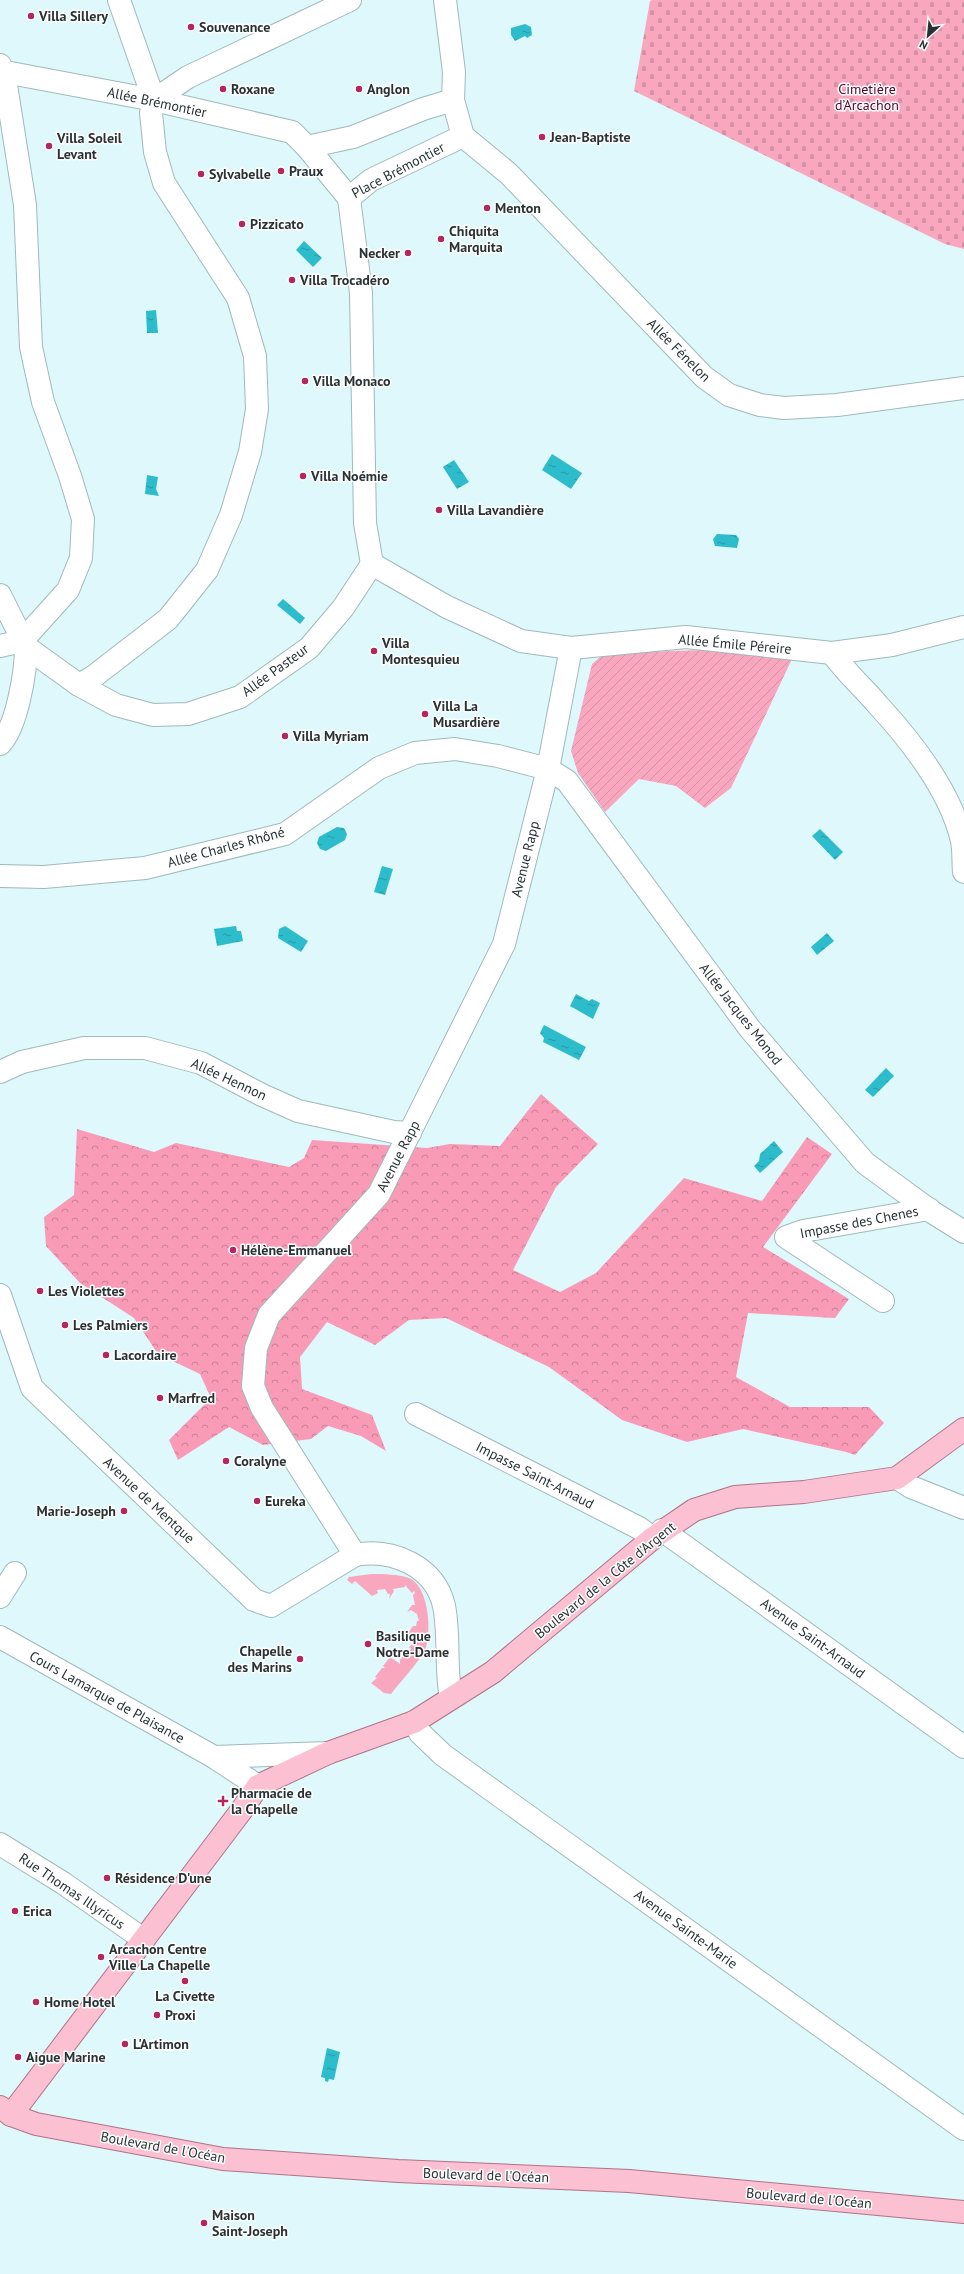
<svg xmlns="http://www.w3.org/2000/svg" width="964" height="2274" viewBox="0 0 964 2274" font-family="'PT Sans',sans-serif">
  <defs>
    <pattern id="forest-crowns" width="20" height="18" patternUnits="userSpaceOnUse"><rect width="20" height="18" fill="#f99bb7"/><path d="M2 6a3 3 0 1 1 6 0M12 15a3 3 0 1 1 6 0" fill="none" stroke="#ca7f96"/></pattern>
    <pattern id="cemetery-stones" width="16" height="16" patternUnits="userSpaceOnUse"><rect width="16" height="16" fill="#f9a7bf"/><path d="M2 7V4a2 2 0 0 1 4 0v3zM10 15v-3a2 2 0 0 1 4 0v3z" fill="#d590a5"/></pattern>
    <pattern id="garden-furrows" width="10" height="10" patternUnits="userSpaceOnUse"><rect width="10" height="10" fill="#f9a7bf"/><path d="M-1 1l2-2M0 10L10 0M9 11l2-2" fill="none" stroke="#d590a5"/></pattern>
    <pattern id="water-ripples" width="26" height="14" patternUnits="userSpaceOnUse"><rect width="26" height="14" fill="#2dbccc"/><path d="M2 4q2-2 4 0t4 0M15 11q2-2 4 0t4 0" fill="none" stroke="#2699a6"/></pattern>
  </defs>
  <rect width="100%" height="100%" fill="#def8fb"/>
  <path fill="#f9a7bf" d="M371,1574C383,1574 400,1574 411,1579C429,1589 432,1633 425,1650C419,1662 400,1682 391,1694L384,1693L371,1683L377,1678L375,1677L382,1668H385L383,1666L390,1657L400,1664V1660L403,1656L405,1657L411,1649L409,1647L415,1642L406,1636L413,1626H416L417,1621H419L417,1614L411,1610L407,1612L412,1605H415L413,1595L415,1593L414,1591L412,1593L405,1585V1587L393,1589L394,1591L389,1599L390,1594H388L385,1589L377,1590L378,1593L372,1596L355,1581L352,1584L347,1580L349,1577Z"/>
  <path fill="url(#forest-crowns)" d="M541,1094L598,1144L556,1187L513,1270L560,1292L596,1273L684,1178L762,1201L807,1137L832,1154L763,1247L849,1299L835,1318L748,1313L736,1377L790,1407H869L884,1423L855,1455L846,1452L743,1429L687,1442L622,1420L549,1367L446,1318L409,1320L375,1345L327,1322L300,1357L302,1389L372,1415L386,1451L361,1436L328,1426L311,1439L263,1445L229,1427L178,1460L169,1440L211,1398L200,1374L158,1354L134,1318L80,1283L46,1246L44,1217L74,1195L77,1129L154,1152L176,1143L289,1167L304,1158L312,1140L427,1148L450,1144L500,1146Z"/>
  <path fill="url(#cemetery-stones)" d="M652,0H964V249L945,244L634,91L650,1Z"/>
  <path fill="url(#garden-furrows)" d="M706,650L777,652L792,659L731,788L705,808L676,786L639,779L605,812L578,773L571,751L592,664L605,653Z"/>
  <g fill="url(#water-ripples)">
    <path d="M525,24L531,27L532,35L527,38L525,36L515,41L511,35V28Z"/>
    <path d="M304,241L322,258L313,267L296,250Z"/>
    <path d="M156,310L158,333H147L146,311Z"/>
    <path d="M552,454L582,473L571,489L542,470Z"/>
    <path d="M454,460L469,482L457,489L443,467Z"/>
    <path d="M147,475L158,477L156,489L159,496L145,494Z"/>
    <path d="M717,534L736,535L739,539L737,548L715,546L713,539Z"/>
    <path d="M283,599L305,618L300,624L277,605Z"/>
    <path d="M337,827L344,828L347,834L345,840L326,851L320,849L317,843L319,837Z"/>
    <path d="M820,829L843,852L835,860L812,836Z"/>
    <path d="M382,866L393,869L385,895L374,892Z"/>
    <path d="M236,926L237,931H241L243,941L217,946L214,929Z"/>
    <path d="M285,926L308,941L301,952L278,938L279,929Z"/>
    <path d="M827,933L834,941L817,955L811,947Z"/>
    <path d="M576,994L589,1001L592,999L600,1003L593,1019L570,1006Z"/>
    <path d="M544,1025L586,1047L579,1060L543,1042L544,1038L540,1033Z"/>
    <path d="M886,1068L894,1076L873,1097L865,1090Z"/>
    <path d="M774,1141L783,1152L760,1173L754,1166L759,1161L760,1154Z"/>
    <path d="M327,2048L340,2052L334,2080L329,2079L328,2082L325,2081V2078L321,2077Z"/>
  </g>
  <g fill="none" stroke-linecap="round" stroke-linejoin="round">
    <defs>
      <g id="minor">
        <path d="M445,0L454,72L453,100L463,136L509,174L704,377L729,395L760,405L784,408L837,405L964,388"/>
        <path d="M0,65L6,85L25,205L31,347L43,402L70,476L83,519L81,558L68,590L22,641L0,646"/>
        <path d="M0,71L154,100L292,132L307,147L349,198"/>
        <path d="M154,100L188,77L350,0"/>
        <path d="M307,147L353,137L423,109L453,100"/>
        <path d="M349,198L361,293L365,523L372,564"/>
        <path d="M349,198L371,180L463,136"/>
        <path d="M372,564L447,607L521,641L571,648L686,637L832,653L892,645L964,627"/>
        <path d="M0,595L26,647L79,685L116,705L153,715L188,714L240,697L309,648L343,608L372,564"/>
        <path d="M832,653C847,674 862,686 878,705C912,742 951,792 962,841C964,851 963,862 964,872"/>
        <path d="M79,685L93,677L168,619L207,570L231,515L250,452L257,409L255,356L238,298L164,183L155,152L151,113L154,100L119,0"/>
        <path d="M0,744C17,727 26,671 26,647"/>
        <path d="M0,876L44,877L145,868L285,834L379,768L415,753L455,749L498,756L548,769L567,781L750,1029L865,1163L932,1212L964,1232"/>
        <path d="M0,1072L22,1062L84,1048H145L201,1063L262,1095L298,1111L394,1132L410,1133"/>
        <path d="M0,1295L32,1388L254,1600L271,1606L355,1555"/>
        <path d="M883,1301L786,1237L803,1231L929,1209"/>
        <path d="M416,1414L639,1528L653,1538"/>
        <path d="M897,1478L911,1487L964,1508"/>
        <path d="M662,1530L964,1747"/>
        <path d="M0,1597L15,1573"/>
        <path d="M0,1637L214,1757L258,1786"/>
        <path d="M451,1698C445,1668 450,1636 444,1606C435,1566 392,1548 355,1555L262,1408L253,1386L256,1348L269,1315L379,1194L504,944L548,769L571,648"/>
        <path d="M414,1722L420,1733L443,1755L964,2129"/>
        <path d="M214,1757L328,1753"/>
        <path d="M0,1844L63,1883L143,1939"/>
      </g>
      <g id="major">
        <path d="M0,2107L11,2115L36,2124L223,2159L398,2171L629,2181L964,2212"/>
        <path d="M11,2115L241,1811L258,1786L328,1753L414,1722L493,1672L653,1538L694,1510L735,1497L804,1492L897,1478L964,1429"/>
      </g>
    </defs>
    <use href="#minor" stroke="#a0b9bc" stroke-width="24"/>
    <use href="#major" stroke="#af7387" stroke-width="24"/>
    <use href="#minor" stroke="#fff" stroke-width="22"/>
    <use href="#major" stroke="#fbc0d1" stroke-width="22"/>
  </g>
  <g fill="#b32761" stroke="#fff" stroke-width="1.5">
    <circle cx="31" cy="16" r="4"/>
    <circle cx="191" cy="27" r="4"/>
    <circle cx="223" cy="89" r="4"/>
    <circle cx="359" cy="89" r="4"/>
    <circle cx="542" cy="137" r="4"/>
    <circle cx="49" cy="146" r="4"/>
    <circle cx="281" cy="171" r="4"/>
    <circle cx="201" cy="174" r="4"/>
    <circle cx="487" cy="208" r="4"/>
    <circle cx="242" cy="224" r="4"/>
    <circle cx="441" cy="239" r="4"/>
    <circle cx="408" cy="253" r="4"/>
    <circle cx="292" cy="280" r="4"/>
    <circle cx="305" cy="381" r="4"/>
    <circle cx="303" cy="476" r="4"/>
    <circle cx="439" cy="510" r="4"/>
    <circle cx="374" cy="651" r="4"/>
    <circle cx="425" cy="714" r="4"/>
    <circle cx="285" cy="736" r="4"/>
    <circle cx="233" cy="1250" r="4"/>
    <circle cx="40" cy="1291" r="4"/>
    <circle cx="65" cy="1325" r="4"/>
    <circle cx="106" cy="1355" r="4"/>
    <circle cx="160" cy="1398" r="4"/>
    <circle cx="226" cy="1461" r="4"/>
    <circle cx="257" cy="1501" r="4"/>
    <circle cx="124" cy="1511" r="4"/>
    <circle cx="368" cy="1644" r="4"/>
    <circle cx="300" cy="1659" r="4"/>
    <path d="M221 1795h4v4h4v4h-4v4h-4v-4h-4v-4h4z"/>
    <circle cx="107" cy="1878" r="4"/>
    <circle cx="15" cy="1911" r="4"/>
    <circle cx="101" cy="1957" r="4"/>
    <circle cx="185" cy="1981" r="4"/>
    <circle cx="36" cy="2002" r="4"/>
    <circle cx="157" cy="2015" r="4"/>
    <circle cx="125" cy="2044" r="4"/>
    <circle cx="18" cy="2057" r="4"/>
    <circle cx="204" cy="2223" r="4"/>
  </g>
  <g text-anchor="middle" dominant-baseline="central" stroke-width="3" stroke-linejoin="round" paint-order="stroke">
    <g font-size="14" font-weight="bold" fill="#283234" stroke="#fff" text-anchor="start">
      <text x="39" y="16">Villa Sillery</text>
      <text x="199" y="27">Souvenance</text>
      <text x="231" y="89">Roxane</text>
      <text x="367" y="89">Anglon</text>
      <text x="550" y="137">Jean-Baptiste</text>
      <text x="57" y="138">Villa Soleil<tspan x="57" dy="16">Levant</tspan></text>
      <text x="289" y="171">Praux</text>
      <text x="209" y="174">Sylvabelle</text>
      <text x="495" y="208">Menton</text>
      <text x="250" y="224">Pizzicato</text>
      <text x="449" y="231">Chiquita<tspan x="449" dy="16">Marquita</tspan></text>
      <text x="400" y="253" text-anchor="end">Necker</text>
      <text x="300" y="280">Villa Trocadéro</text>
      <text x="313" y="381">Villa Monaco</text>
      <text x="311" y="476">Villa Noémie</text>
      <text x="447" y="510">Villa Lavandière</text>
      <text x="382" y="643">Villa<tspan x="382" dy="16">Montesquieu</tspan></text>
      <text x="433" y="706">Villa La<tspan x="433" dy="16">Musardière</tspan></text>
      <text x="293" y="736">Villa Myriam</text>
      <text x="241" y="1250">Hélène-Emmanuel</text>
      <text x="48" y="1291">Les Violettes</text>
      <text x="73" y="1325">Les Palmiers</text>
      <text x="114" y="1355">Lacordaire</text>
      <text x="168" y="1398">Marfred</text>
      <text x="234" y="1461">Coralyne</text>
      <text x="265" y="1501">Eureka</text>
      <text x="116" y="1511" text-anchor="end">Marie-Joseph</text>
      <text x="376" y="1636">Basilique<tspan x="376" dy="16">Notre-Dame</tspan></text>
      <text x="292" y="1651" text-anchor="end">Chapelle<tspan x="292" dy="16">des Marins</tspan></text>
      <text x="231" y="1793">Pharmacie de<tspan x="231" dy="16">la Chapelle</tspan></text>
      <text x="115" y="1878">Résidence D'une</text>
      <text x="23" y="1911">Erica</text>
      <text x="109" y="1949">Arcachon Centre<tspan x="109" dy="16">Ville La Chapelle</tspan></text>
      <text x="185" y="1996" text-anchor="middle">La Civette</text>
      <text x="44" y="2002">Home Hotel</text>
      <text x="165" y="2015">Proxi</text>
      <text x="133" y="2044">L'Artimon</text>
      <text x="26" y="2057">Aigue Marine</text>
      <text x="212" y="2215">Maison<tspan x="212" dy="16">Saint-Joseph</tspan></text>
    </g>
    <g font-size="14" fill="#57032a" stroke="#fff">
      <text x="867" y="89">Cimetière<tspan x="867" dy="16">d’Arcachon</tspan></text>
    </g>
    <g font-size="14" fill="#283234" stroke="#fff">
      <text transform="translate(157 102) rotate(12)">Allée Brémontier</text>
      <text transform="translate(398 170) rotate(-28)">Place Brémontier</text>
      <text transform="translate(679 350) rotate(45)">Allée Fénelon</text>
      <text transform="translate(735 644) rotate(5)">Allée Émile Péreire</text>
      <text transform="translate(275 670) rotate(-36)">Allée Pasteur</text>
      <text transform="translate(226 847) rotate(-15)">Allée Charles Rhôné</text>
      <text transform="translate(525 859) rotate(-76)">Avenue Rapp</text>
      <text transform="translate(741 1014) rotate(52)">Allée Jacques Monod</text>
      <text transform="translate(229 1079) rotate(25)">Allée Hennon</text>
      <text transform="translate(398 1156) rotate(-63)">Avenue Rapp</text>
      <text transform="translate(859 1222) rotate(-11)">Impasse des Chenes</text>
      <text transform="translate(535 1475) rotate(27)">Impasse Saint-Arnaud</text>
      <text transform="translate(149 1500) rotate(43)">Avenue de Mentque</text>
      <text transform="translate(605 1580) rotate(-39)">Boulevard de la Côte d'Argent</text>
      <text transform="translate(813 1638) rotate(36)">Avenue Saint-Arnaud</text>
      <text transform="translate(107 1697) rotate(29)">Cours Lamarque de Plaisance</text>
      <text transform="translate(72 1891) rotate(34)">Rue Thomas Illyricus</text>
      <text transform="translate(686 1929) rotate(36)">Avenue Sainte-Marie</text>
      <text transform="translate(163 2147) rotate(10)">Boulevard de l'Océan</text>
      <text transform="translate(486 2175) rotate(2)">Boulevard de l'Océan</text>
      <text transform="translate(809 2198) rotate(5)">Boulevard de l'Océan</text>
    </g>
  </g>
  <g transform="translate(928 36) rotate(207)" stroke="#ffffff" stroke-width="3" paint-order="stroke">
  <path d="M0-3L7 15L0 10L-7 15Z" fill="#283234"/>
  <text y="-6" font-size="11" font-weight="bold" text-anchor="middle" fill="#283234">N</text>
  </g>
</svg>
